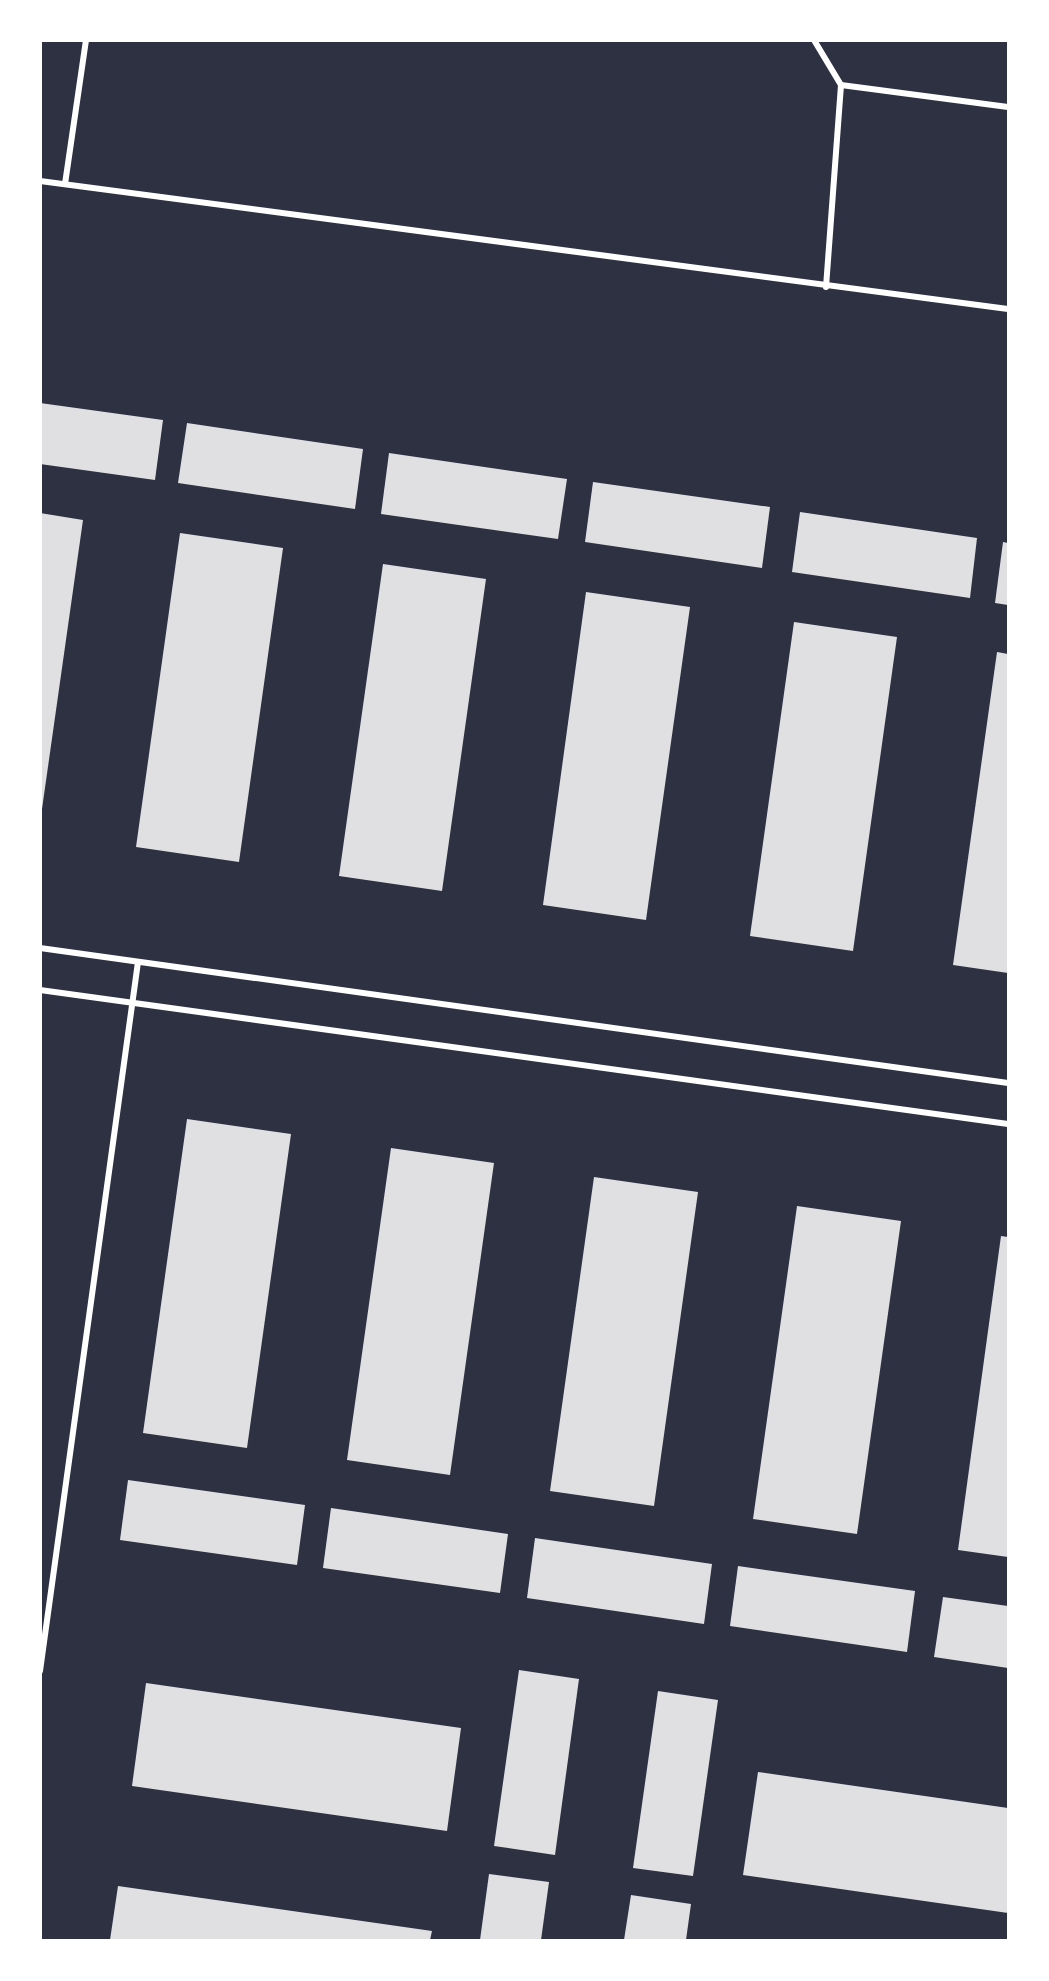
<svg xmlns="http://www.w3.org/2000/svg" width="1049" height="1981" viewBox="0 0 1049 1981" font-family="Manrope,sans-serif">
  <rect width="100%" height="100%" fill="#2d3142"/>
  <g fill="#e0e0e3">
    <path d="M40,403L163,420L155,480L40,464Z"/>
    <path d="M187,423L363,449L355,509L178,483Z"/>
    <path d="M389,453L567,479L558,539L381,514Z"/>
    <path d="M593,482L770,507L762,568L585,542Z"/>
    <path d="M800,512L977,538L970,598L792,572Z"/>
    <path d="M40,513L83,520L42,809H40Z"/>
    <path d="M180,533L283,548L239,862L136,847Z"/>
    <path d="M1003,542L1008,543V605L995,603Z"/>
    <path d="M383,564L486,579L442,891L339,876Z"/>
    <path d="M586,592L690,607L646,920L543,905Z"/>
    <path d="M794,622L897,637L853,951L750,936Z"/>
    <path d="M997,652L1008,654V973L953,965Z"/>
    <path d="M187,1119L291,1134L247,1448L143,1433Z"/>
    <path d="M391,1148L494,1163L450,1475L347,1460Z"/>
    <path d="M594,1177L698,1192L654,1506L550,1491Z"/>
    <path d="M797,1206L901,1221L857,1534L753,1519Z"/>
    <path d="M1001,1236L1008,1237V1557L958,1550Z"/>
    <path d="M128,1480L305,1505L297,1565L120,1540Z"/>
    <path d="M331,1508L508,1534L500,1593L323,1568Z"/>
    <path d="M535,1538L712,1564L704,1624L527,1598Z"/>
    <path d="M738,1566L915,1591L907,1652L730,1626Z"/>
    <path d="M943,1597L1008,1606V1668L934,1657Z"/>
    <path d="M519,1670L579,1679L555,1855L494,1846Z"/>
    <path d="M146,1683L461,1728L447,1831L132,1786Z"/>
    <path d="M658,1691L718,1700L693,1876L633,1868Z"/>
    <path d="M758,1772L1008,1808V1913L743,1875Z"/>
    <path d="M489,1874L549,1882L541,1940H480Z"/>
    <path d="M118,1886L432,1931L430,1940H110Z"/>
    <path d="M631,1895L691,1904L686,1940H624Z"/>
  </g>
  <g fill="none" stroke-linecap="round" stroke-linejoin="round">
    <g stroke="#fff" stroke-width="6">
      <path d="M814,40L841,85L826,287"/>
      <path d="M841,85L1008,107"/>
      <path d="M40,181L1008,309"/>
      <path d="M65,184L86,40"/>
      <path d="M40,948L1008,1083"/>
      <path d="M40,990L1008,1124"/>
      <path d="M40,1671L138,962"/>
    </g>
  </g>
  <rect width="1049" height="1981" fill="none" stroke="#ffffff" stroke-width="84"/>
</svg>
